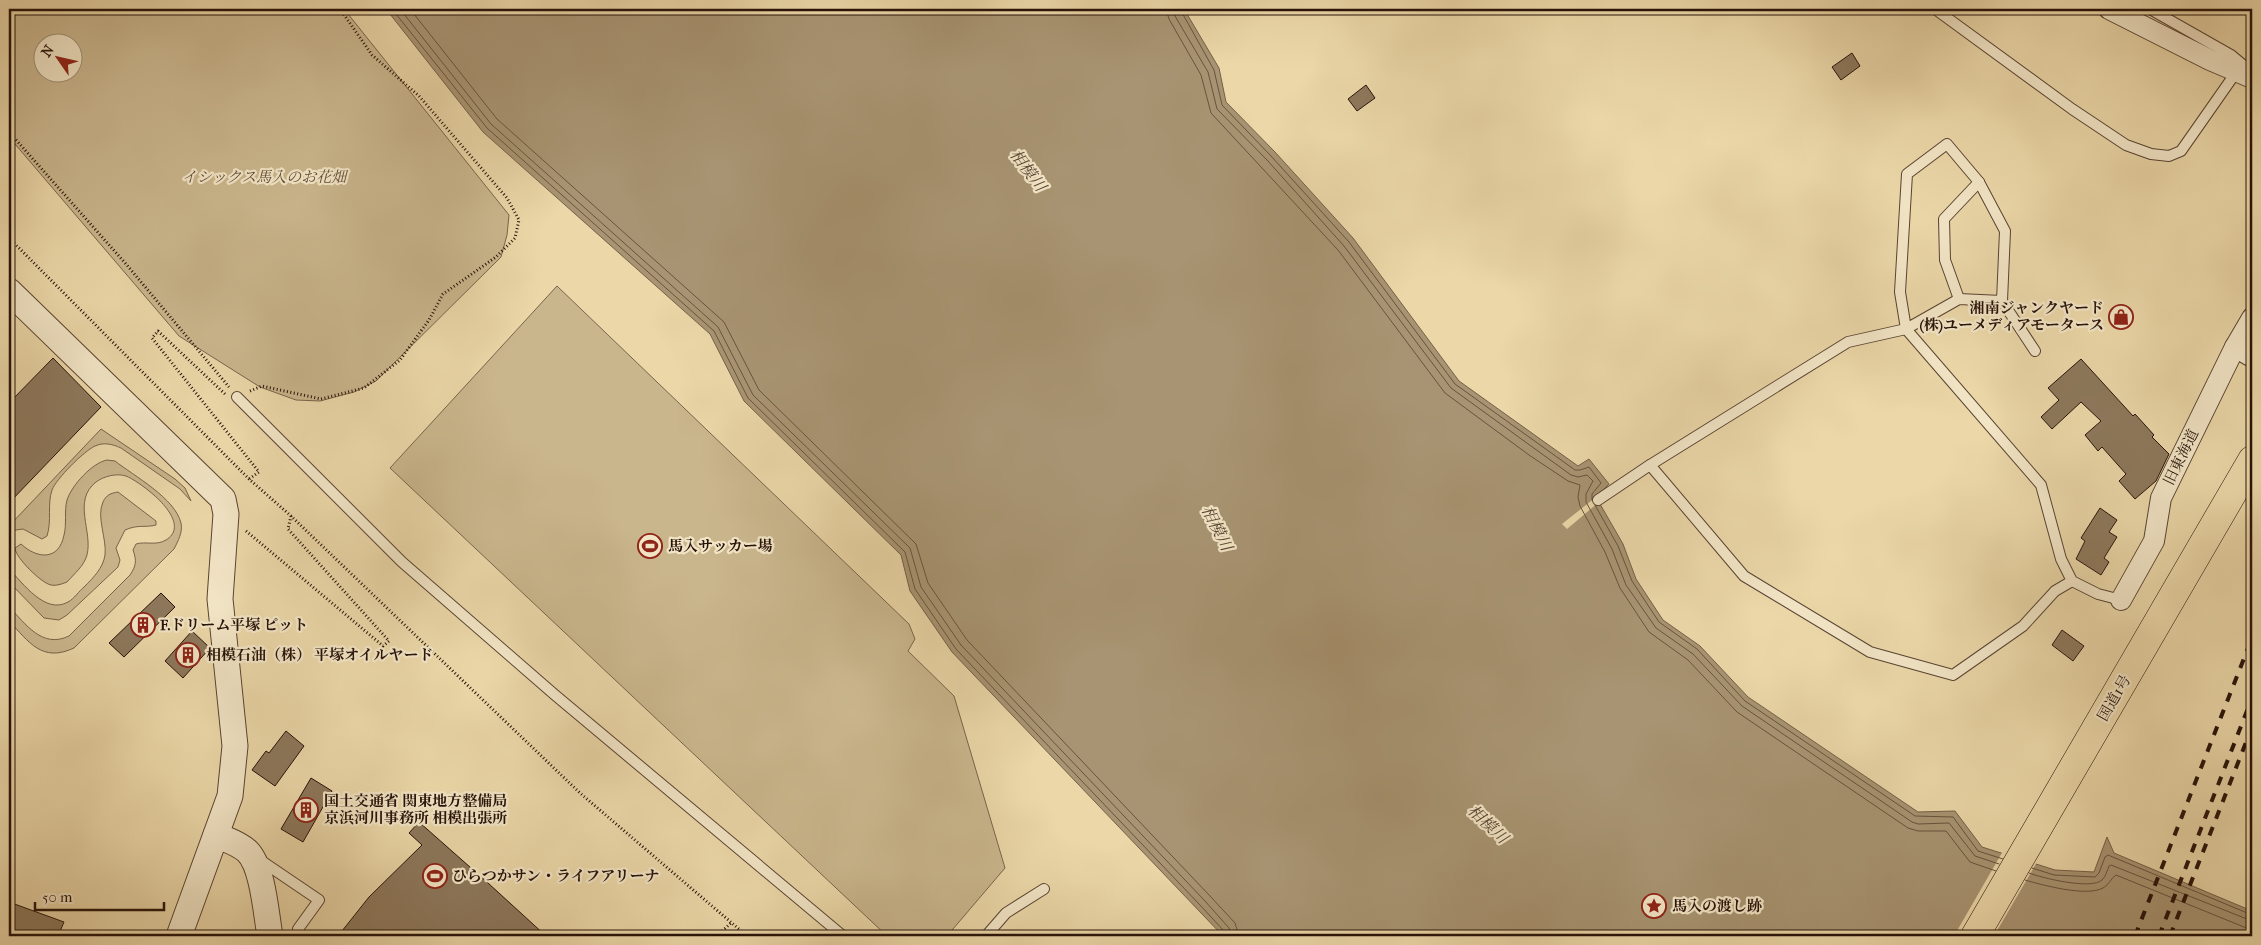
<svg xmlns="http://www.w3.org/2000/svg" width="2261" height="945" viewBox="0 0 2261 945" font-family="'IM FELL French Canon','Noto Serif JP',serif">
  <rect width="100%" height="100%" fill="#ebd7a8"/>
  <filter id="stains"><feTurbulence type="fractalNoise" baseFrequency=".004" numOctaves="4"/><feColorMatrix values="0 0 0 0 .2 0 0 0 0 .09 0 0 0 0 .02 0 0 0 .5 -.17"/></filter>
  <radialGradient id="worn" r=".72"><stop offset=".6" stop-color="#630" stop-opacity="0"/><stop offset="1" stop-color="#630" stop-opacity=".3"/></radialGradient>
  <g fill="#cab68d" stroke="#78644b" fill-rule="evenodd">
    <path d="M9,9H344L509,215L507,235L501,257L376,381L354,392L320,401L296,400L260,387L179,336L9,137ZM42,42H72V72H42Z"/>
    <path d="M557,286L909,624L915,639L908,651L954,696L1005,868L947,936H887L390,468Z"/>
    <path d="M101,429L175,479L185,488L191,501L180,489L121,448C112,444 104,442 95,446C84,451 56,479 52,490C47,504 52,521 47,536L42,539L23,529L9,531V526Z"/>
    <path d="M107,460L115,461C134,476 175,498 181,523C183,532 178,541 174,549L74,648C42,663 29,642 9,621V607C26,624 42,649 69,636L130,575C136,566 137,561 133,550L136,544C146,541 156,546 166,540C195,522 141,482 126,476C117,473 104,476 96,482C72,501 93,531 87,555C84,566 74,574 67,582C62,584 56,586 51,585C41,583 15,557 15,548L21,544C37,559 59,561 64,535C67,524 64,511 67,500C72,485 92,463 107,460Z"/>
    <path d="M118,492L156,521V525C145,528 139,524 125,530L116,548L120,560L118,567L67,615L59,620L44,618L9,582V569C23,583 45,615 68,602C74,599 79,591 84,587C94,577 103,568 105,555C107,539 96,517 103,502C106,495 111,493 118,492Z"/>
  </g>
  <path fill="#a89472" stroke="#746048" d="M386,9H1184L1219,68L1226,102L1275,152L1353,238L1459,381L1578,466L1589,459L1609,484L1596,497L1623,544L1636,579L1663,620L1700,646L1748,697L1918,812L1955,811L1982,847L2055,870L2094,872L2107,837L2114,853L2252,911V936H1223L952,652L910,591L901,555L744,401L710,334L483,132Z"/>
  <g fill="#ebd7a8">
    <path d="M1596,497L1599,502L1567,529L1562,524Z"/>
    <path d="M2003,851L2037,862L1994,936H1954Z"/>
  </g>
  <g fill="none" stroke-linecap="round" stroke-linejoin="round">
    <g stroke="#68533e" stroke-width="1">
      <path d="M392,9L487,128L714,331L748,398L905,552L915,589L956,649L1200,905L1224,931L1225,936"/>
      <path d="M400,9L491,124L718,327L753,395L910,548L921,587L961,645L1205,901L1229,928L1231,936"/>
      <path d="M410,9L497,119L724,322L759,390L916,544L928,583L967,640L1210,896L1235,923L1239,936"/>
      <path d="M1166,9L1169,19L1201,75L1211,113L1338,250L1445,393L1529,455L1568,481L1580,485L1578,497L1580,506L1605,552L1620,588L1649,632L1688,660L1737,712L1908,828L1918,831H1946L1970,862L1996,871"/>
      <path d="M1174,9L1175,16L1208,72L1217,109L1267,160L1344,246L1451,388L1571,475L1578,477L1587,475L1593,481L1586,494V502L1612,549L1626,585L1656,628L1693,654L1742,706L1912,822L1918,824L1949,823L1975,856L1999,864"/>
      <path d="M1180,9L1214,70L1222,105L1271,156L1349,242L1455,384L1575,470H1580L1589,467L1601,483L1592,494V500"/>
      <path d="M1595,505L1618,546L1632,581L1659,622L1697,649L1745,701L1915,816L1953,817L1978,851L2003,859"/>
      <path d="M2032,868L2054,875L2095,877L2099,873L2105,857L2108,855L2252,915"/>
      <path d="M2029,873C2042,878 2091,890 2102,880C2106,876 2107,871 2109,866L2111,865L2252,921"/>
      <path d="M2025,880C2042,885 2086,897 2103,888C2109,885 2111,878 2116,875L2244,927L2252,929"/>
    </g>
  </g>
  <g fill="#8d785c" stroke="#271209">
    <path d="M1852,53L1860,66L1841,80L1832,67Z"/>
    <path d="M1366,85L1375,98L1357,111L1348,99Z"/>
    <path d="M53,358L101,407L9,503V403Z"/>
    <path d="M2081,359L2133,416L2135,414L2145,425L2154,435L2152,437L2169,454L2156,481L2135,499L2119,481L2126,474L2102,447L2098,451L2085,435L2101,421L2081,402L2052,429L2041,417L2059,400L2048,388Z"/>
    <path d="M2100,508L2117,520L2109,532L2117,537L2104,558L2109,562L2101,575L2076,559L2085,541L2081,538Z"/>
    <path d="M161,593L175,607L124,657L109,643Z"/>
    <path d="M2062,630L2084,646L2073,661L2052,645Z"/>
    <path d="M192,631L210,648L183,678L165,661Z"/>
    <path d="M286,731L304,746L275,786L252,770L266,751L269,753Z"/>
    <path d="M311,778L332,791L303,842L281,829Z"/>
    <path d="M419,822L488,883L546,936H338L369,897L422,845L409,833Z"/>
    <path d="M9,902L64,922L58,936H9Z"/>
  </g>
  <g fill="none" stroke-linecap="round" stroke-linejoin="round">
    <defs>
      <g id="service">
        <path d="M1935,9L2072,109L2126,145L2151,154L2169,156L2181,151L2237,71"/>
        <path d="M2150,9L2231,55L2248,69"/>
        <path d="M1959,299L1945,260L1944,219L1979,182"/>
        <path d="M2002,301L1959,299L1906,329L1900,292L1907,174L1947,144L1979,182L2005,231L2002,301L2035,351"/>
        <path d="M237,397L402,562L555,695L843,936"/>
        <path d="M1650,465L1744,576L1870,652L1953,675L2023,626L2055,591L2072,581"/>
        <path d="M1598,500L1650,465L1848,342L1906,329L2041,485L2061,559L2072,581L2098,594L2121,600"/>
        <path d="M260,860L319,900L298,929L301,936"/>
        <path d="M986,936L1006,913L1044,889"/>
      </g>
      <g id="minor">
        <path d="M2109,9L2210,60L2252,78"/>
        <path d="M2235,347L2252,357"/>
        <path d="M2121,600L2154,541L2161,498L2235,347L2252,318"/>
      </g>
      <g id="tertiary">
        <path d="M9,291L223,499L226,514L220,599L235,746L230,796L179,936"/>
        <path d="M216,835C227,840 238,843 247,851C263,866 266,914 270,936"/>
      </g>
      <path id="trunk" d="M1975,936L2252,460"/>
    </defs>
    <use href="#service" stroke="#584331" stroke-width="12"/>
    <use href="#minor" stroke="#584331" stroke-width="22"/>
    <use href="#tertiary" stroke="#584331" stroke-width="27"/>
    <use href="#trunk" stroke="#271209" stroke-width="29"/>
    <g stroke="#271209" stroke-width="3" stroke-dasharray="1 2.5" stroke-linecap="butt">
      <path d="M9,132L126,264L229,387"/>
      <path d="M9,238L249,479L291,516L580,793L747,936"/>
      <path d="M250,391L262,386L321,399L364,388L400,360L429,320L443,294L496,257L515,238L519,220L507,198L419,96L372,55L340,9"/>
      <path d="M225,394L158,331L152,338L259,472L249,479"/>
      <path d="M246,531L383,646L389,641L288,529L291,516"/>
      <path d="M717,936L732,922"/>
    </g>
    <use href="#service" stroke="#f2e5c6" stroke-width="10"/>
    <use href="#minor" stroke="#f2e5c6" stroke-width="20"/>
    <use href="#tertiary" stroke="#f2e5c6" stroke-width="25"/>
    <use href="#trunk" stroke="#ebd7a8" stroke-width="28"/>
    <g stroke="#271209" stroke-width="4" stroke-dasharray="9 9" stroke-linecap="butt">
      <path d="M2135,936L2252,638"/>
      <path d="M2159,936L2252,698"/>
      <path d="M2170,936L2252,727"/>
    </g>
  </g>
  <defs>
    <symbol id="shop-ring" viewBox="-11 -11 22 22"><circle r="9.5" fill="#f2e5c6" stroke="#8f2418" stroke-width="1.5"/><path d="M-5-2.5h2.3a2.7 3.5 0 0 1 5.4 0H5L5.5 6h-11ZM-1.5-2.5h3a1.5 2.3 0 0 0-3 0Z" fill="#8f2418"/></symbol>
    <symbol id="stadium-ring" viewBox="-11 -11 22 22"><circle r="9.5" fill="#f2e5c6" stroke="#8f2418" stroke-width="1.5"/><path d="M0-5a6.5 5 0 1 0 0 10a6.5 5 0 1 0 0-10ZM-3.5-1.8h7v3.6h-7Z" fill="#8f2418"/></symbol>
    <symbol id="building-ring" viewBox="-11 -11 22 22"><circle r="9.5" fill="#f2e5c6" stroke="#8f2418" stroke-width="1.5"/><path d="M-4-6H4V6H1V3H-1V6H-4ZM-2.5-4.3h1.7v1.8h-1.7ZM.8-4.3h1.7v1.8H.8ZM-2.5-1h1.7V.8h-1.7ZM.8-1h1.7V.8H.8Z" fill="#8f2418"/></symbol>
    <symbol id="sight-ring" viewBox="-11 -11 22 22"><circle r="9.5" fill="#f2e5c6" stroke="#8f2418" stroke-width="1.5"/><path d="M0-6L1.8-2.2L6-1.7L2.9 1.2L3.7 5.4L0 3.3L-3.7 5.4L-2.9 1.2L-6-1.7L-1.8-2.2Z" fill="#8f2418"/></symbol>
  </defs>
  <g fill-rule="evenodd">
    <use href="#shop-ring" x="2107" y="303" width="28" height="28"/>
    <use href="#stadium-ring" x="636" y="532" width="28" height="28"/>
    <use href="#building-ring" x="129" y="611" width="28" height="28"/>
    <use href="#building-ring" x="174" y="641" width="28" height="28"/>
    <use href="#building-ring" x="292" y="796" width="28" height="28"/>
    <use href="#stadium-ring" x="421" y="862" width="28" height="28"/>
    <use href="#sight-ring" x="1640" y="892" width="28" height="28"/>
  </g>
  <g text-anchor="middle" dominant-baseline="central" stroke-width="4.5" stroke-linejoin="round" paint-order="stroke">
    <g font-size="15" font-style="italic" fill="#604b37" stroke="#f2e5c6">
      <text x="264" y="177">イシックス馬入のお花畑</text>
    </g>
    <g font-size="15" font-weight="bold" fill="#271209" stroke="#f2e5c6" text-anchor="start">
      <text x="2104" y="308" text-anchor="end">湘南ジャンクヤード<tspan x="2104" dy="17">(株)ユーメディアモータース</tspan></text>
      <text x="668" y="546">馬入サッカー場</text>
      <text x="160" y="625">F.ドリーム平塚 ピット</text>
      <text x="206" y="655">相模石油（株） 平塚オイルヤード</text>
      <text x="324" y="801">国土交通省 関東地方整備局<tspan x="324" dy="17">京浜河川事務所 相模出張所</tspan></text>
      <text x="452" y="876">ひらつかサン・ライフアリーナ</text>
      <text x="1672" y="906">馬入の渡し跡</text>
    </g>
    <g font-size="15" fill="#271209" stroke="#f2e5c6">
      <text transform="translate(2181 457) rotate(-64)">旧東海道</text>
      <text transform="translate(2114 698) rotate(-60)">国道1号</text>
    </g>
    <g font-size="16" font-style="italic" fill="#5b4633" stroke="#f2e5c6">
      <text transform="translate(1028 170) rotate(53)">相模川</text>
      <text transform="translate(1217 528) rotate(63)">相模川</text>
      <text transform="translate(1488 824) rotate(43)">相模川</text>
    </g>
  </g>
  <rect width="2261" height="945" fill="none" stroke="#ebd7a8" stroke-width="30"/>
  <rect x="10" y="10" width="2241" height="925" fill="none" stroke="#271209" stroke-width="2.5"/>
  <rect x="15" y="15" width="2231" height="915" fill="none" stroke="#271209"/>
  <g transform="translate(58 58) rotate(304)"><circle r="24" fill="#f2e5c6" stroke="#a1917a"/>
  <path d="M0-4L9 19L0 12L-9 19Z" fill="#8f2418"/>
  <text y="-8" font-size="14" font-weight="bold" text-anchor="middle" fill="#271209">N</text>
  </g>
  <path d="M35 902v8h129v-8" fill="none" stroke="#271209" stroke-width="2.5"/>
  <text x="42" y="902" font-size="15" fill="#271209" stroke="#f2e5c6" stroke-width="4" paint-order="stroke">50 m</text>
  <rect width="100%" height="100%" filter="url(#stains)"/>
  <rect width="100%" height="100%" fill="url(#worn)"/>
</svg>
